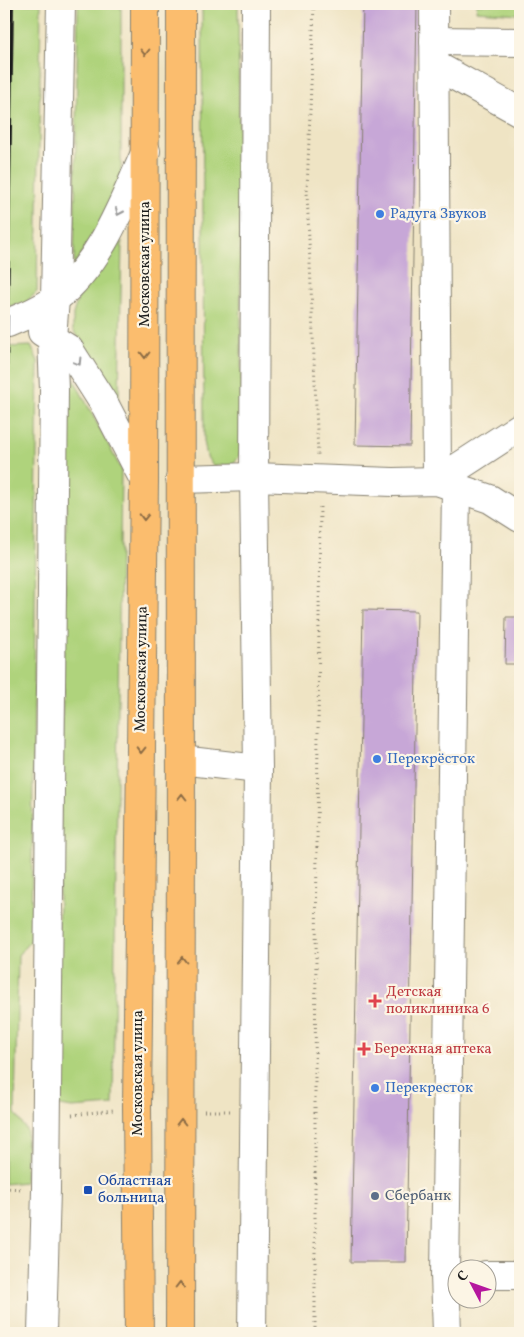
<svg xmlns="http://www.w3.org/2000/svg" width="524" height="1337" viewBox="0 0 524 1337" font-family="Vollkorn,serif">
  <rect width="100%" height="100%" fill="#fcf5e5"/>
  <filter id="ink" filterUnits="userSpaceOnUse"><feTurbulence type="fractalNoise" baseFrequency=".02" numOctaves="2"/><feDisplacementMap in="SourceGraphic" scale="10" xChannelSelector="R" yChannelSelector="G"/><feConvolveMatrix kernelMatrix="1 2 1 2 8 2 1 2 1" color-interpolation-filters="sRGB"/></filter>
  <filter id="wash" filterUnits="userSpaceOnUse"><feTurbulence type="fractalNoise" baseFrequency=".0096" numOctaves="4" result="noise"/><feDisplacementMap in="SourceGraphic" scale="20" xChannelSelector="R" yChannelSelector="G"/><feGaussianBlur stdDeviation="1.12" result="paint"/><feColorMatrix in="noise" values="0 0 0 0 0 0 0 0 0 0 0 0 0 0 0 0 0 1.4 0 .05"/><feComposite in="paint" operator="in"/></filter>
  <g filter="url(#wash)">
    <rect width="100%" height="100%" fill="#efe4c4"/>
    <g fill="#afd37c" stroke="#66784c">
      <path d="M4,4H41L37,292L25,303L4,307Z"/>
      <path d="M78,4H121V187L74,266Z"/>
      <path d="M202,4H238L242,445L239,457L232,465L213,466L207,457L204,441Z"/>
      <path d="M477,4H520V14L476,11Z"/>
      <path d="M122,241L119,399L73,330V314L78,298Z"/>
      <path d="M31,346L38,361L31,940L18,955L15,1113L27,1131L25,1182L4,1184V347Z"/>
      <path d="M69,370L121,469L113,1105L72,1108L55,1105Z"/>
    </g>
    <g id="blocks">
      <g fill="#c7a7d7">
        <path d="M363,4H417L410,446L355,445Z"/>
        <path d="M363,610L417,611L406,1262H351Z"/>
        <path d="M506,617H520V664H505Z"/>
      </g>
    </g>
  </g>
  <g filter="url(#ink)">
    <use href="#blocks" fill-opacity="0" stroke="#868070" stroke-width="1"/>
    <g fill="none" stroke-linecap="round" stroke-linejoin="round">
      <defs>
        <g id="minor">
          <path d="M434,4L437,481"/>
          <path d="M434,41L520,42"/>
          <path d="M435,65L520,112"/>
          <path d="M8,323C24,316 41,310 55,299C101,264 123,202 146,151"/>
          <path d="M42,332L69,349L106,407L144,480"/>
          <path d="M180,479L254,477L393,482L437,481L490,499L520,518"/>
          <path d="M437,481L520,427"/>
          <path d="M181,760L258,769"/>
          <path d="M486,1275H520"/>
          <path d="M42,1333L46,1190L54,390L52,338L55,299L61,4"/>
          <path d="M252,1333L258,769L254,477L256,4"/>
          <path d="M447,1333L445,1275L456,487"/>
        </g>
        <g id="major">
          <path d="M139,1333L137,1107L144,480L145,4"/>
          <path d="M180,1333C182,890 180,447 181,4"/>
        </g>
      </defs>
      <use href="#minor" stroke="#868070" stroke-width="30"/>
      <use href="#major" stroke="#868070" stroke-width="30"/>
      <g stroke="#868070" stroke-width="3" stroke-dasharray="1 4" stroke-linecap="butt">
        <path d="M314,4L307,191L318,455"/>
        <path d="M204,1111H230"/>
        <path d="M72,1115L113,1110"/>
        <path d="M4,1188L22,1189"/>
        <path d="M315,1333V1073L320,504"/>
      </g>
      <use href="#minor" stroke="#fff" stroke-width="28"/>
      <use href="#major" stroke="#fbbd6e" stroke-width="28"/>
      <path stroke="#1c1c1c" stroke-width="4" d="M4,498L12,4"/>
    </g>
    <defs><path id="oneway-chevron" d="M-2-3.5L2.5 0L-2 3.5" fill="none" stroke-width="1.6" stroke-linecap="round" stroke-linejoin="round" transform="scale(1.25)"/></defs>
    <g stroke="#8c6c45">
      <use href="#oneway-chevron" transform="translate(145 52) rotate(90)"/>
      <use href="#oneway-chevron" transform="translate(145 355) rotate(90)"/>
      <use href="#oneway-chevron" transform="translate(144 517) rotate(91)"/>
      <use href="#oneway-chevron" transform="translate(141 750) rotate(91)"/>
      <use href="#oneway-chevron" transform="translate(182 797) rotate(-90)"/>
      <use href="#oneway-chevron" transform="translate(182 960) rotate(-90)"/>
      <use href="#oneway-chevron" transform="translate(181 1122) rotate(-90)"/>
      <use href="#oneway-chevron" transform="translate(180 1285) rotate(-90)"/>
    </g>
    <g stroke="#999">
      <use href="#oneway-chevron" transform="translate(119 212) rotate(114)"/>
      <use href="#oneway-chevron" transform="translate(78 362) rotate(58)"/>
    </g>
  </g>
  <g fill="#3f7fe0" stroke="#fcf5e5" stroke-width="2">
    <circle cx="380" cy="214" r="5"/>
    <circle cx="377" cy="759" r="5"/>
    <circle cx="375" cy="1088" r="5"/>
  </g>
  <g fill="#e0444e" stroke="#fcf5e5" stroke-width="2">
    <path d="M372.5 993.5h5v5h5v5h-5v5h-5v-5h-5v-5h5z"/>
    <path d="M361.5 1041.5h5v5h5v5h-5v5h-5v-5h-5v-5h5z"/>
  </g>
  <rect fill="#1a4fb4" stroke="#fcf5e5" stroke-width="2" x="83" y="1185" width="10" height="10" rx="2.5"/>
  <circle fill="#5c6f8a" stroke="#fcf5e5" stroke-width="2" cx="375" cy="1196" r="5"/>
  <g text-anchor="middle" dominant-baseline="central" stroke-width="4.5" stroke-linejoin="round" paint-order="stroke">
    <g font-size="15" fill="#366cbe" stroke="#fcf5e5" text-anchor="start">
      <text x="390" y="214">Радуга Звуков</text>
      <text x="387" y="759">Перекрёсток</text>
      <text x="385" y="1088">Перекресток</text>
    </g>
    <g font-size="15" fill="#1c1c1c" stroke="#fcf5e5">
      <text transform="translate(145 264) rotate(-90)">Московская улица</text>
      <text transform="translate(142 669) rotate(-89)">Московская улица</text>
      <text transform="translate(138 1073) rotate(-90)">Московская улица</text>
    </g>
    <g font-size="15" fill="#be3a42" stroke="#fcf5e5" text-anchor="start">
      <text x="386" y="992">Детская<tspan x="386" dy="17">поликлиника 6</tspan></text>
      <text x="374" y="1049">Бережная аптека</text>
    </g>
    <g font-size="15" fill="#164399" stroke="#fcf5e5" text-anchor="start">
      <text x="98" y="1181">Областная<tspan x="98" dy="17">больница</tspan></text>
    </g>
    <g font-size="15" fill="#4e5e75" stroke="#fcf5e5" text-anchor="start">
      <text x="385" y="1196">Сбербанк</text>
    </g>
  </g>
  <rect width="524" height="1337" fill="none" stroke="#fcf5e5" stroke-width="20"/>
  <g transform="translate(472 1284) rotate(311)"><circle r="24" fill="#fcf5e5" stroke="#a29e95"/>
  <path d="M0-4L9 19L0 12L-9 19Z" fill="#b5179e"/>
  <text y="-8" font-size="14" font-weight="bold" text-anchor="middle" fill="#1c1c1c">С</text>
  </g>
</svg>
